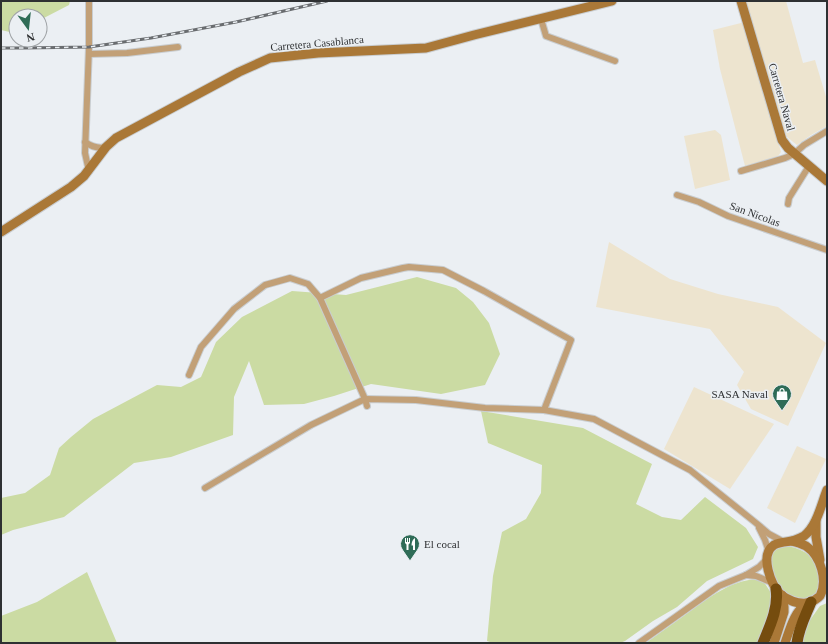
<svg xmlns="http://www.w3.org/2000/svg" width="828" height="644" viewBox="0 0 828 644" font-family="Georgia,serif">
  <rect width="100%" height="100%" fill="#ebeff3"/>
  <g fill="#ede4cf">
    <path d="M746,1H786L803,63L815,60L827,100V126L811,135L797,145L787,137Z"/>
    <path d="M745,22L781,152L778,156L745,166L720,69L713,30Z"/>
    <path d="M715,130L721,135L730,180L695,189L684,136Z"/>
    <path d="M609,242L670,279L718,294L778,307L826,343L788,426L751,409L737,385L744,372L710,329L596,307Z"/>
    <path d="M694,387L774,424L730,489L664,449Z"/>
    <path d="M797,446L826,459L795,523L767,508Z"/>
  </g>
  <g fill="#cbdba3">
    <path d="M1,1H70L69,5L40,20V16H16V32L14,33L1,30Z"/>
    <path d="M417,277L456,288L473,302L489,323L500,354L485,385L441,394L371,384L334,396L304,404L264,405L249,361L234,397L233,435L171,457L134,463L64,517L13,530L1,535V498L25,493L50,475L59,448L71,437L93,419L157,385L181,387L201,377L216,342L242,317L292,291L346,295Z"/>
    <path d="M481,411L583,428L652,464L636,504L662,517L681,520L705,497L746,528L758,547L753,559L707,581L677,607L653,621L625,641L620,643H493L487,641L493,576L502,532L526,519L541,493L542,465L488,443Z"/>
    <path d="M785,546C799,547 814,555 819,568C821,574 819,584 819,591C816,593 813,597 809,598C806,600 801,599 797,597C791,596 786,593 781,588C775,582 769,566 771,557C773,550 779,547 785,546Z"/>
    <path d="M87,572L117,643H1V616L37,602Z"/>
    <path d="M756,579L764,582L771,593V603L760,643H646C660,633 675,622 689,612C710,597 730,581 756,579Z"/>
    <path d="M827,603V643H803L802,640L810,620L820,606Z"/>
  </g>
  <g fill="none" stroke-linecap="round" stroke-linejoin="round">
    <defs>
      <g id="street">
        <path d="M541,19L546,36L615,61"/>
        <path d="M89,54L127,53L178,47"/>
        <path d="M85,142C92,147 98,149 106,147"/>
        <path d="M89,171L85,153L89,47V1"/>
        <path d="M741,171L785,158L794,154L804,145L827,131"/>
        <path d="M677,195L699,202L728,216L827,250"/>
        <path d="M788,204L789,198L809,166"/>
        <path d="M320,298L361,278L403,268L409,267L443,270L484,291L571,340L544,410"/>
        <path d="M189,375L201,347L234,309L265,285L290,278L308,284L320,298L365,399L367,406"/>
        <path d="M205,488L311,425L365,399L416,400L485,408L544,410L594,419L690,470L756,523L769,534L784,542"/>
        <path d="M759,528L765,540L769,552"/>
        <path d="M746,575L756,576L773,583"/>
        <path d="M639,643L719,586L746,575L759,567L767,559"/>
      </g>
      <g id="secondary">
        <path d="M741,1L782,140L788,148L827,181"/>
        <path d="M1,232L71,187L84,176L106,147L116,138L239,72L270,58L318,53L426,48L474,35L612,1"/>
        <path d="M816,521V537L820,560"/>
        <path d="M792,541C797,542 802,544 806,546C821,556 828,581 820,596C816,599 812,603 807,603C798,604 788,600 781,595C771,585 759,555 774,545C780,542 786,542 792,541Z"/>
        <path d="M792,541C796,540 800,538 804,536C817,526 821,505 827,490"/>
        <path d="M774,643L784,612V607L782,595"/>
        <path d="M785,643C790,629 794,612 807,603"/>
      </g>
      <g id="highway">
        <path d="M763,643C770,626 779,607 776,589"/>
        <path d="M797,643C799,627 805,617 811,602"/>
      </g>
    </defs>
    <use href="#street" stroke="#c9cdd0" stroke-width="8"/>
    <use href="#secondary" stroke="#c9cdd0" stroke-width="11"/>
    <use href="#highway" stroke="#c9cdd0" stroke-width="13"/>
    <use href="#street" stroke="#c2a077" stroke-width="6"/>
    <use href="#secondary" stroke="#aa7837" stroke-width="9"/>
    <use href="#highway" stroke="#754c0e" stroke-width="11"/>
    <defs>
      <path id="rail" d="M1,48H24L89,47L151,38L236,22L327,1"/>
    </defs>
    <use href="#rail" stroke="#696c6f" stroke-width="3"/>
    <use href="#rail" stroke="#ebeff3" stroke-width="1.5" stroke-dasharray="4.5" stroke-linecap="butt"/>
  </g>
  <defs>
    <symbol id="shop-pin" viewBox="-11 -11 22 30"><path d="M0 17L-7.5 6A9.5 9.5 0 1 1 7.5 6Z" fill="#2f6c57" stroke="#ebeff3"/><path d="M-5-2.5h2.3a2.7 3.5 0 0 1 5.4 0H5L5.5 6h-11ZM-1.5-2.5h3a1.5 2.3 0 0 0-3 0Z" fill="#fff"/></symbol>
    <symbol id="restaurant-pin" viewBox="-11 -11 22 30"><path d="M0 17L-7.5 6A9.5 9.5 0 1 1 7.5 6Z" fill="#2f6c57" stroke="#ebeff3"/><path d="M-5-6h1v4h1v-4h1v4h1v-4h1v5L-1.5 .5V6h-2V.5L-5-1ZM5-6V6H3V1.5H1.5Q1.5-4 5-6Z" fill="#fff"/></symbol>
  </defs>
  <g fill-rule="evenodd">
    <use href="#shop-pin" x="771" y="383" width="22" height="30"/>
    <use href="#restaurant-pin" x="399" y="533" width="22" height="30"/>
  </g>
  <g text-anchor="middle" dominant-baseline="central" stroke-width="3" stroke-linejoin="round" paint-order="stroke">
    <g font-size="11" fill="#2e3032" stroke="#ebeff3">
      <text transform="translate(317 43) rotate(-5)">Carretera Casablanca</text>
      <text transform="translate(782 97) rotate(74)">Carretera Naval</text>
      <text transform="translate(755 214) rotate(20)">San Nicolas</text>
    </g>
    <g font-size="11" fill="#2e3032" stroke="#ebeff3" text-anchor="end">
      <text x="768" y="394">SASA Naval</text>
      <text x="424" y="544" text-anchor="start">El cocal</text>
    </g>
  </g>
  <rect width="828" height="644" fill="none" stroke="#2e3032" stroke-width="4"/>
  <g transform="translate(28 28) rotate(165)"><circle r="19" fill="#ebeff3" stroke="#9fa3a6"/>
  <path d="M0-3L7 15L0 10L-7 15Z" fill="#2f6c57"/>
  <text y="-6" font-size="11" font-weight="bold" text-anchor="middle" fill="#2e3032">N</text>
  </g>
</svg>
